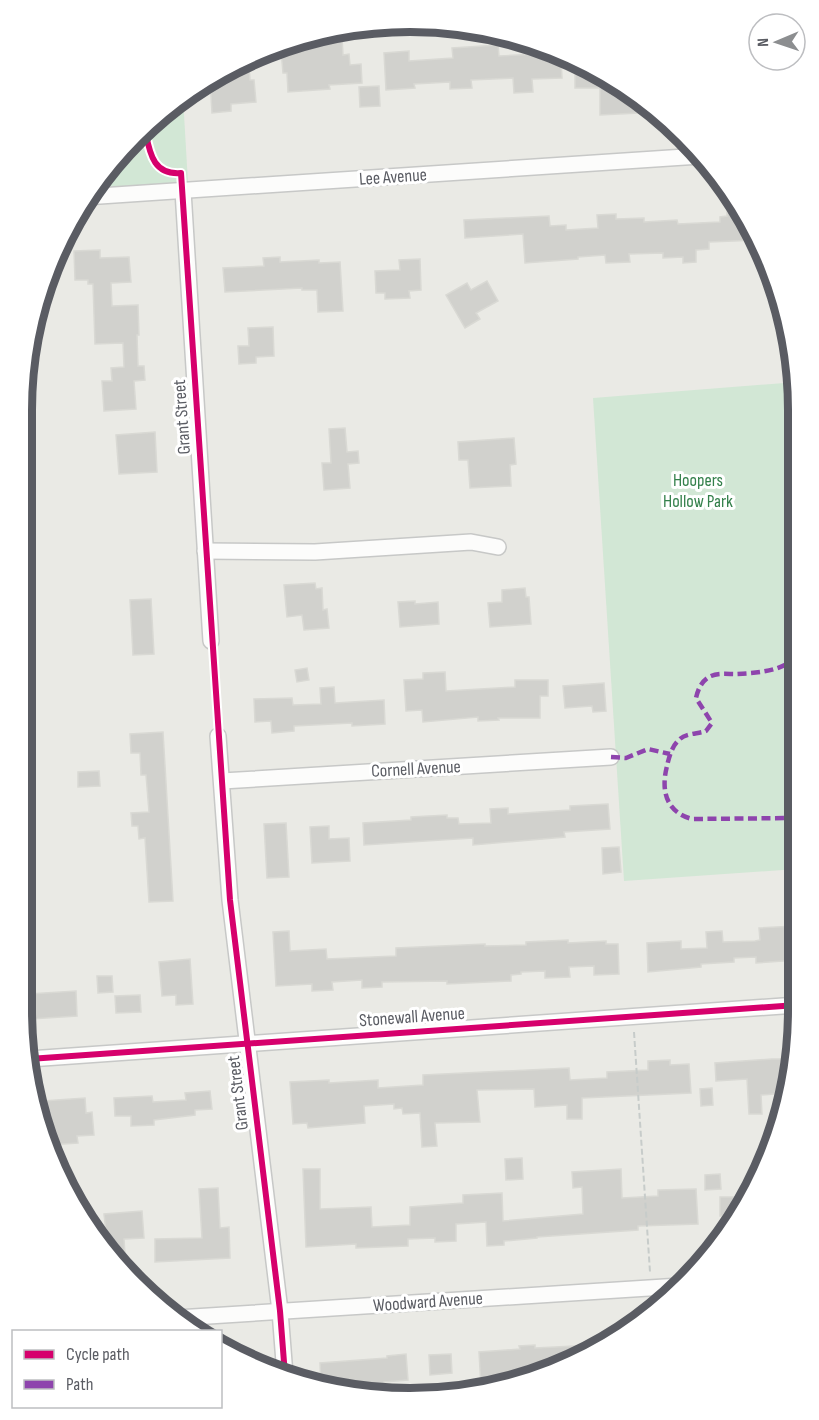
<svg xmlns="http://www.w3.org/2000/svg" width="819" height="1420" viewBox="0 0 819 1420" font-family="'Sofia Sans Condensed',sans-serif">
  <rect width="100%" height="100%" fill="#eaeae5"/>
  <g fill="#d2e7d5">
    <path d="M183,97L188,183L90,190Z"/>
    <path d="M797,382V869L624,881L593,398Z"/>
  </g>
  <g fill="#d1d1cd" stroke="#d9d9d4" stroke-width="1.5">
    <path d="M342,37L343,55L349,54L350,65L361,64L362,83L329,85L330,89L288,92L287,73H283L281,50L305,40Z"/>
    <path d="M498,45L499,56L537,54V50L561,60L562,78L532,79L533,92L514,93L513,78L471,80L472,88L450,89V82L414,84L415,88L386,90L384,53L409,51V61L453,58L452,48Z"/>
    <path d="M249,64L250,80H254L256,102L231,104V111L212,113L210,80Z"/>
    <path d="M575,66L625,86L626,87L617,88V97L637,96L657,112L600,115V88H575Z"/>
    <path d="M379,86L380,106L360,107L359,87Z"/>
    <path d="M737,203L746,215L757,240L709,242V249L696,250V262L683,263V257L663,258V253L629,254L630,262L606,263L605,255L578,257V259L525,263L523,234L465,238L464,220L549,216L550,226L566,225V230L598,228L597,215L616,214V219L644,218V222L677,220L678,224L720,222V217L727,216V204Z"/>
    <path d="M100,250V258L129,257L131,282L111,283L112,306L138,305L139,335H137L138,366H144L145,380L134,381L136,409L104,411L102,381H112L111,368L124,367L123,343L95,344L93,284H88V280H75L74,251Z"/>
    <path d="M280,257V262L319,260V263L340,262L343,311L318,312L317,290H302V288L225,292L223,268L264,266L263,258Z"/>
    <path d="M420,259L421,290L409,291L410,298L385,299V293H376L375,271L400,270L399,260Z"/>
    <path d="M487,281L498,301L476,313L480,319L465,328L446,295L467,283L471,290Z"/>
    <path d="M273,327L274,356L256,357V363L239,364L238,346H249L248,328Z"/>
    <path d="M345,428L347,452L358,451L359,463L348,464L350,488L324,490L322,463H331L329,429Z"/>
    <path d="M155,432L157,472L119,474L116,435Z"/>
    <path d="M514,438L516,464L510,465L511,486L470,488L468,460H459L458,442Z"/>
    <path d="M315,583L316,589L322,588L323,610L327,609L329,628L304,630L302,615L287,617L284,585Z"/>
    <path d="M525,588L526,597H529L531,624L490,627L488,603L502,602V590Z"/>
    <path d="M151,599L154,654L133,655L130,600Z"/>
    <path d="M415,601V604L438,602L439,624L400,627L398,602Z"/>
    <path d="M307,668L309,680L297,682L295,670Z"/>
    <path d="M445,672L446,691L515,687V680H548V696H540V718H498L499,720L478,721V717L423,722L422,710L406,711L404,680L423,679V673Z"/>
    <path d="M604,683L606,711L593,712L592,706L565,708L563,686Z"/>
    <path d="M334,687L335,703L384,700L385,724L352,726V723L294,726V731L272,733L271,721L255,722L254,699L292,698L293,705L321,704L320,688Z"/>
    <path d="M163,732L173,901L149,902L145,838L139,839L138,826H132L131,813L149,812L146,775H141L140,753H131L130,734Z"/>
    <path d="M99,771L100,786L78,787V772Z"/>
    <path d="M608,804L610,829L564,832L565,837L473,845V838L364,845L363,823L411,820V817L447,815V818H458L459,824L491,823L490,809L508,808V814L570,810V806Z"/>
    <path d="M286,823L289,877L267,878L264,824Z"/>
    <path d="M329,826V839L349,838L350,861L312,863L310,827Z"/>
    <path d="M619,847L621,872L603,874L602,848Z"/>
    <path d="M795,926L797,960L756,963V957L734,958V962L701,964V967L648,972L647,943L681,941V949L707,948L706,932L722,931L723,942L755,941L760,940L759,928Z"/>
    <path d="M289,931L290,951L326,949L327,959L396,956V948L485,944V946L526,945V942L568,940V943L606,941V944H618L619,974L594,975V966L569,967L570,977L545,978V971L521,972V974L511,975V981L447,984V981L382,982V987L362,988V980L332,982L333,990L312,991V984L276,986L273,932Z"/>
    <path d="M190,959L193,1004L176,1005V995L162,996L159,962Z"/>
    <path d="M97,976H112L113,992L98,993Z"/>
    <path d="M76,991L77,1016L31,1019L29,994Z"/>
    <path d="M140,995L141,1012L116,1013L115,996Z"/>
    <path d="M772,1059H793L786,1093L761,1095L762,1114H749L747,1079L716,1081L715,1063Z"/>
    <path d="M670,1060V1065L689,1064L691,1093L582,1098V1119H567V1105L535,1107L534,1089L477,1090L480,1122L435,1123L437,1146L422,1147L420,1113L403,1114L402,1108L394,1109V1104L364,1106L365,1123L308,1128L307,1123L293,1124L290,1082L329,1080V1083L378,1080V1088L423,1085V1075L569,1068L570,1080L607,1078V1072L648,1070V1061Z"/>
    <path d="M712,1088L713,1105L701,1106L700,1089Z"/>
    <path d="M210,1091L212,1109L195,1110V1115L154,1120V1125L131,1126V1116H115L114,1098L152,1096L153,1102L186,1100L185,1093Z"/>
    <path d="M85,1098L86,1113L92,1112L94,1135L77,1136L78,1143L47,1145L42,1135L38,1115H44L43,1101Z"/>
    <path d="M522,1158L523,1179L506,1180L505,1159Z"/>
    <path d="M303,1169H320V1209L371,1207L372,1227L410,1225V1207L463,1203V1195L502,1193L503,1221L583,1214L582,1187L573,1188L572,1172L621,1169L622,1198L658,1196V1190L696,1189L698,1224L638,1226V1230L537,1237V1238L504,1241V1245L487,1246L486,1222L456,1224V1241L435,1242V1238L408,1239V1246L356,1248V1244L306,1247Z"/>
    <path d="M720,1174L721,1189L705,1190V1175Z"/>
    <path d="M218,1188L220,1228L229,1227L230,1258L155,1262V1239L202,1238L199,1189Z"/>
    <path d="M720,1197H747L738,1216H720Z"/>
    <path d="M142,1211L144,1238L124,1239L126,1270L101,1247L94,1234L106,1233L104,1214Z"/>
    <path d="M535,1345V1348L597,1345L558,1370L481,1387L479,1352L520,1349L519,1346Z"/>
    <path d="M406,1354L408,1380L384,1382L385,1393L321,1387L320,1363L387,1358V1356Z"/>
    <path d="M451,1354L452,1373L430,1375L429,1355Z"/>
  </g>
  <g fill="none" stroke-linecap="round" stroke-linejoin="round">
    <defs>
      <g id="minor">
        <path d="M183,191L211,641"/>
        <path d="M85,197L700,156"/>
        <path d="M205,551L315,552L471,542L498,547"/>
        <path d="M218,736L230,900L280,1311L285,1375"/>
        <path d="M222,781L611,757"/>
        <path d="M29,1059L797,1005"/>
        <path d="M177,1318L680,1286"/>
      </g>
    </defs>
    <use href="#minor" stroke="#c7c8c7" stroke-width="18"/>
    <g stroke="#c7ccca" stroke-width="2" stroke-dasharray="6 3" stroke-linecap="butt">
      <path d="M634,1032L650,1272"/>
      <path d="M652,1302L653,1311"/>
    </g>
    <use href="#minor" stroke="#fcfcfb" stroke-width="15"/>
    <g stroke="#8e44ad" stroke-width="4.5" stroke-dasharray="9 4.5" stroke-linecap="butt">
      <path d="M797,657C780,672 756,673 735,674C727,674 718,673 711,676C702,680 698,689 696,698L712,723L706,731C698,734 685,733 679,740C672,746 669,757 667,766C661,789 665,812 692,819L797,818"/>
      <path d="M611,757L626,758L648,749L670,754"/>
    </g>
    <defs>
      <g id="cycleway">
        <path d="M146,134C150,156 155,175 181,173L230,900L280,1311L285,1375"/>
        <path d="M29,1059L797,1005"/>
      </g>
    </defs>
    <use href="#cycleway" stroke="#fff" stroke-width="10"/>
    <use href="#cycleway" stroke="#d6006c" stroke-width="6"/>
  </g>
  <g text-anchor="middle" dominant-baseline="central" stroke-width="6" stroke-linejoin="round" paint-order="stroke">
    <g font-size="18" fill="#5a5c63" stroke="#fff">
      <text transform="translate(393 177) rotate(-4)">Lee Avenue</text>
      <text transform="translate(182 417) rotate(-94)">Grant Street</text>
      <text transform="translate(416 769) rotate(-3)">Cornell Avenue</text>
      <text transform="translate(412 1017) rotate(-4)">Stonewall Avenue</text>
      <text transform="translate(238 1093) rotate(-97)">Grant Street</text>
      <text transform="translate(428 1302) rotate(-4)">Woodward Avenue</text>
    </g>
    <g font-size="18" fill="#34804b" stroke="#fff">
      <text x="698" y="480">Hoopers<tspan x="698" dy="21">Hollow Park</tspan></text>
    </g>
  </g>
  <path d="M0 0H819V1420H0ZM410 32H410A378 378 0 0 1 788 410V1010A378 378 0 0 1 410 1388H410A378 378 0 0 1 32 1010V410A378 378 0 0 1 410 32Z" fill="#fff" fill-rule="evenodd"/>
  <path fill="none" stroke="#5a5c63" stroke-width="8" d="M410 32H410A378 378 0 0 1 788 410V1010A378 378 0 0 1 410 1388H410A378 378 0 0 1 32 1010V410A378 378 0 0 1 410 32Z"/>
  <rect x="12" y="1330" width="210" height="78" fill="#ffffff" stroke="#bdbec1" stroke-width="1.5"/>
  <rect x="24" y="1350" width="30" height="9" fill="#d6006c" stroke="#bdbec1" stroke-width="1.5"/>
  <text x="66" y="1360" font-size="18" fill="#5a5c63">Cycle path</text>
  <rect x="24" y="1380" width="30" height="9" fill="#8e44ad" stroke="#bdbec1" stroke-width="1.5"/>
  <text x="66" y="1390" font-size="18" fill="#5a5c63">Path</text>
  <g transform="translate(777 42) rotate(268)"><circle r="28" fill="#ffffff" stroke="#bdbec1" stroke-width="1.5"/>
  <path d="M0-4.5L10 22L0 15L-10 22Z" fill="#8c8e90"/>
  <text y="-9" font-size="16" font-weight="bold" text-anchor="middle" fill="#5a5c63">N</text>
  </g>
</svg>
